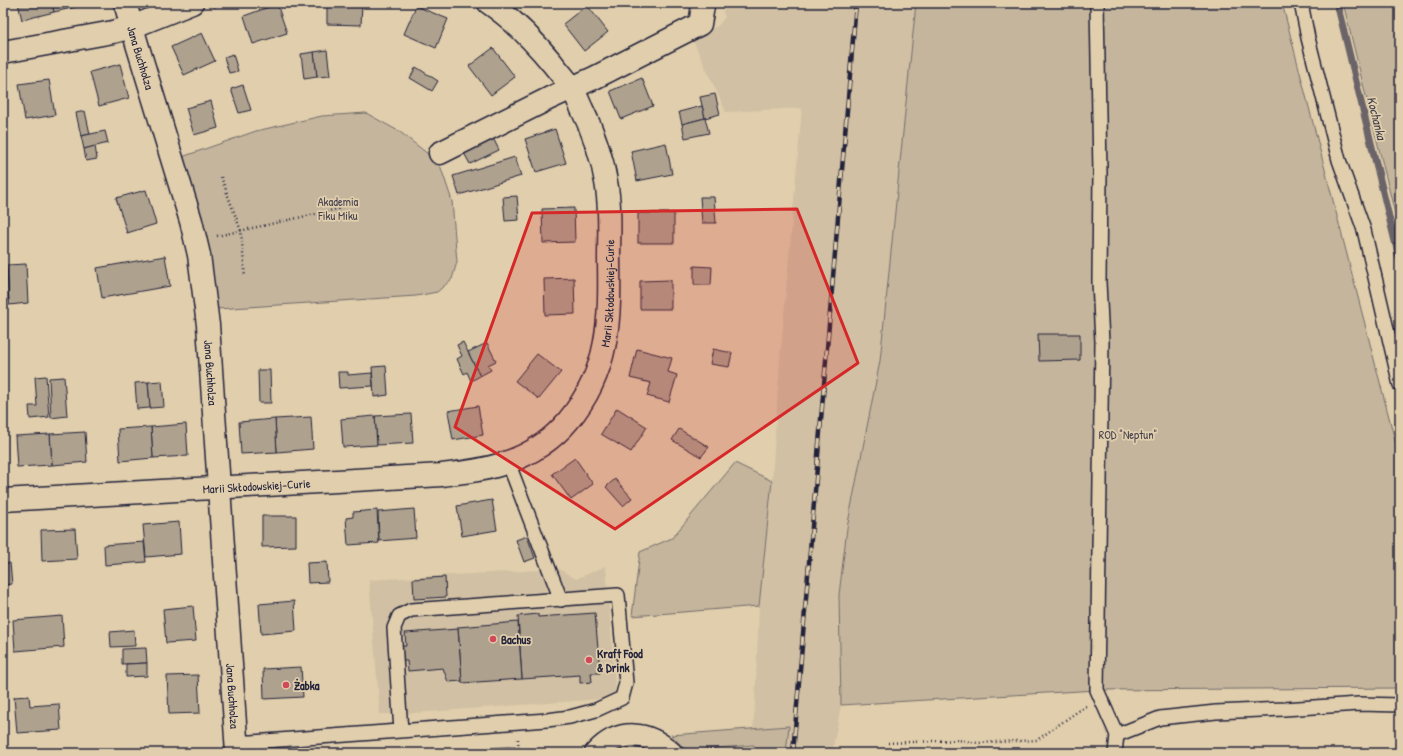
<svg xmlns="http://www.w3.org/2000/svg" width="1403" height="756" viewBox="0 0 1403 756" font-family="'Patrick Hand',sans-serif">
  <rect width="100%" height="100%" fill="#e0ceac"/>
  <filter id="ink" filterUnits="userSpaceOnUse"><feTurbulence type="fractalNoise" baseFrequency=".025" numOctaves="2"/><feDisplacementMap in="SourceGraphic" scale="8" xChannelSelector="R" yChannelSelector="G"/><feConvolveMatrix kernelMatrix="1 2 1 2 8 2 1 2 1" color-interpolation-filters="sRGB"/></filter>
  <g filter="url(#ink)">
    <g fill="#d1c0a3">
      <path d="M724,3H916L880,361L847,528L839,595L841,705L832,753H751L755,706L759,606L772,481L780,359L802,108L726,112L691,36L718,26L725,17L723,12L725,6Z"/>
      <path d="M606,566L616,698L400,714H380L369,580L559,569L576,579Z"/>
    </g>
    <g fill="#c4b59c" stroke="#736c6c">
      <path d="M916,3H1282L1400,460V688L1097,690L841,705L839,595L847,528L880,361Z"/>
      <path d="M1343,3H1400V234Z"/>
      <path d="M366,113L400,132L428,154L440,165L452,201L457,262L452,279L437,292L416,296L217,309L207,238L182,157L256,131L322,116Z"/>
      <path d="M735,463L772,481L759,606L632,616L640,552L672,538Z"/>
      <path d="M789,726L786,753H755L754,745L705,749L704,753H689L671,735Z"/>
      <path d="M515,746V753H422Z"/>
    </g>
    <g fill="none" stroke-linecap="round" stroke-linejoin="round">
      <path stroke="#6b6467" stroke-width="7" d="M1337,3L1400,262"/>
    </g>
    <g fill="#aea18e" stroke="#22223b">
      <path d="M18,3H52L54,12L22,20Z"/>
      <path d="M52,3H85V5L54,12Z"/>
      <path d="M327,3H362L361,25L327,24Z"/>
      <path d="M277,4L287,33L253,44L244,16Z"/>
      <path d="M587,5L608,32L584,51L563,24Z"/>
      <path d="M416,6L448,19L436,48L404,34Z"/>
      <path d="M202,33L215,61L184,75L171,47Z"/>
      <path d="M493,48L515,77L491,95L469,66Z"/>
      <path d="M327,50L330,76L317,77L314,52Z"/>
      <path d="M314,52L317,77L304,79L301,54Z"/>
      <path d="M233,54L238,71L229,73L224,57Z"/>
      <path d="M120,64L129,98L99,106L90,72Z"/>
      <path d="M416,67L438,81L432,91L410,78Z"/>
      <path d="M642,78L653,106L621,119L610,91Z"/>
      <path d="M49,80L55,115L25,120L19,84Z"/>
      <path d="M243,85L251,110L239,113L231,89Z"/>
      <path d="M715,94L720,114L705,118L700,97Z"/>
      <path d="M211,101L218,128L194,135L186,108Z"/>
      <path d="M702,106L705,118L682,124L679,112Z"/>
      <path d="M85,111L90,134L81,136L76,113Z"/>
      <path d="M705,118L709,133L685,138L682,124Z"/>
      <path d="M555,129L566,163L536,172L525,139Z"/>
      <path d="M105,131L108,143L84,149L81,136Z"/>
      <path d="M493,138L499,150L470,164L464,153Z"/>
      <path d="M666,143L672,174L637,181L631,151Z"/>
      <path d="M95,146L97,159L86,161L84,149Z"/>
      <path d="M515,157L521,176L459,195L453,176Z"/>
      <path d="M146,190L156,224L127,233L116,198Z"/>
      <path d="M517,196L519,220L505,221L503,197Z"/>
      <path d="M700,197H714L716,223H702Z"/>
      <path d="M574,208L575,242L543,243L542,209Z"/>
      <rect x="638" y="213" width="36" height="30"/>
      <path d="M165,256L170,286L102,298L97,268Z"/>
      <path d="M26,264L28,303L9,305L7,265Z"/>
      <path d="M694,266L712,267L711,285H694Z"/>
      <path d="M3,270H7L9,303H3Z"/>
      <path d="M574,278L575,314L545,315L544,279Z"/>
      <path d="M671,280V309H640V281Z"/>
      <path d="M1038,334H1080V360L1039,361Z"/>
      <path d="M463,342L480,376L471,381L467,372L464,374L457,359L462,356L457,345Z"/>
      <path d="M487,343L496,361L488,365L491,370L480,376L468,352Z"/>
      <path d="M637,349L672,358L668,372L677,375L669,402L647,396L651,383L630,378Z"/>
      <path d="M713,349L732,353L729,367L710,364Z"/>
      <path d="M537,354L561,372L539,399L515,381Z"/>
      <path d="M386,366L388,395L374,397L372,367Z"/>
      <path d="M258,370H270L271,403H259Z"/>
      <path d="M338,372H348V375L372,373L373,386L339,388Z"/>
      <path d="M46,376L49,417L30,419L29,406H37L35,377Z"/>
      <path d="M64,377L67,416L51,418L49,378Z"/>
      <path d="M162,381L164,407L150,408L148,382Z"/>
      <path d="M148,382L150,408L137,409L135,383Z"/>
      <path d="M478,406L483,435L453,440L448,411Z"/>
      <path d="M617,408L647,427L631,452L601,434Z"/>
      <path d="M411,414L413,443L377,445L375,416Z"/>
      <path d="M375,416L377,445L343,447L341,419Z"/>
      <path d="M311,417L313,449L277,452L275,419Z"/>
      <path d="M275,419L277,452L241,454L239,422Z"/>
      <path d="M186,424L188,456L153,458L151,427Z"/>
      <path d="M151,427L153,458L120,461L118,429Z"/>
      <path d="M679,429L709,447L701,457L672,440Z"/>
      <path d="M85,432L87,462L52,465L50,434Z"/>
      <path d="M50,434L52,465L17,467L15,436Z"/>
      <path d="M575,458L593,484L571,500L552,474Z"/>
      <path d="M615,479L632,498L623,506L606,487Z"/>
      <path d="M492,500L497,530L462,536L457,506Z"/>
      <path d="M414,509L416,538L379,541L378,512Z"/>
      <path d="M377,510L379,543L348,545L346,518L353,517V512Z"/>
      <path d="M262,516H296V546L262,547Z"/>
      <path d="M179,522L181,554L146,557L143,525Z"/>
      <path d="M75,529L77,559L42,561L41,530Z"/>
      <path d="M527,536L535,558L524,562L516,540Z"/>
      <path d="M144,542L146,562L105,565L104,545Z"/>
      <path d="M327,562L328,582L308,583L307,563Z"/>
      <path d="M10,563L12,584L3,585V564Z"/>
      <path d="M445,577L446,597L414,599L413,579Z"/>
      <path d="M294,601L296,631L261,634L259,604Z"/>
      <path d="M193,606L196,641L166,643L163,609Z"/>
      <path d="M595,613L600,673H591L592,682L580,683V675L522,679L518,616L538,614V617Z"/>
      <path d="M62,616L64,647L15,651L13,620Z"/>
      <path d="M518,622L522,679L462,683L458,627Z"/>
      <path d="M458,629L462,681L448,682L443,668L408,671L407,661H403L402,646H406L405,633Z"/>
      <path d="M134,630L135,646L111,647L110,632Z"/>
      <path d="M146,648L147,663L122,664V649Z"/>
      <path d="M147,663V676L126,677V664Z"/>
      <path d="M301,667L303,697L264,699L263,669Z"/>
      <path d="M198,675L200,713L169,714L167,676Z"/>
      <path d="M29,696L30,706L59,704L61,730L17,733L14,697Z"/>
    </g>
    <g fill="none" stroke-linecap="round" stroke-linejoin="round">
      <defs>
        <g id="service">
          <path d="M1097,3L1100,173L1099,282L1102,342L1097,690L1117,735"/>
          <path d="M1301,3L1308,38L1339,160L1364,230L1400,385"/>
          <path d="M508,462L561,600"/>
          <path d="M236,742H252L547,720L570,717L596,710L622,698L626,683L618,595L411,610L399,616L394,628L401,731"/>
          <path d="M1115,753L1117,735L1160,718L1216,712L1284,709L1359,704L1400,705"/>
        </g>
        <g id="minor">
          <path id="s1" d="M125,3L137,44L191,221L199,255L208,325L237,753"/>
          <path d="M3,52L113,32L132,27L192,3"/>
          <path d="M440,153L550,98L594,78L700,24L703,6L701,3"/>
          <path id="s2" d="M3,500L442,475C464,472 487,470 508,462C531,454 553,439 568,421C610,371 610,320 609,259C609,234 611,207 606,182C602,156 593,131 581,107C578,101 576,94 572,88C566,79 559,72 553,64C534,41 514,20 489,3"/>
        </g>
        <path id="primary" d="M596,753C619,728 648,731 671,753"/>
      </defs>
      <use href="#service" stroke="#22223b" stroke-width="16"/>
      <use href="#minor" stroke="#22223b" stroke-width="25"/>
      <use href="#primary" stroke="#22223b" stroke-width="25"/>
      <g stroke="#22223b" stroke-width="2.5" stroke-dasharray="1 3" stroke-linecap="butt">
        <path d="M214,7L222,3"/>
        <path d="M221,177L241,231L245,276"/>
        <path d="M217,236L342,208"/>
        <path d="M518,739L519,753"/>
        <path d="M888,743L958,740L978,743L1037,740L1084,707L1087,706"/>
      </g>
      <use href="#service" stroke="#e0ceac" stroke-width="13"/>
      <use href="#minor" stroke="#e0ceac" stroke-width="22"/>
      <use href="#primary" stroke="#e0ceac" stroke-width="22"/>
      <defs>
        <path id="rail" d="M793,753L856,3"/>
      </defs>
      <use href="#rail" stroke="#22223b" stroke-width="4.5"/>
      <use href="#rail" stroke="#e0ceac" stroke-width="3" stroke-dasharray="9" stroke-linecap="butt"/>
    </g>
  </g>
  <path fill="#d62828" fill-opacity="0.2" stroke="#d62828" stroke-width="3" stroke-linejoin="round" d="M797,209L858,363L615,529L455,427L532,213Z"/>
  <g fill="#d1495b" stroke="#e0ceac" stroke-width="1.5">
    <circle cx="493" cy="639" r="4"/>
    <circle cx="589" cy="660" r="4"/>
    <circle cx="286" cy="685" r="4"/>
  </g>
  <g text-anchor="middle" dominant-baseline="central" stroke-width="3.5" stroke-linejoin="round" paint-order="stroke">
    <g font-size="12" fill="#22223b" stroke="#e0ceac">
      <text stroke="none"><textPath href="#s1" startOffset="57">Jana Buchholza</textPath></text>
      <text stroke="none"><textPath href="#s2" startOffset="718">Marii Skłodowskiej-Curie</textPath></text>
      <text stroke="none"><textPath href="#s1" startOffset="381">Jana Buchholza</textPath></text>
      <text stroke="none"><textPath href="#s2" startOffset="254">Marii Skłodowskiej-Curie</textPath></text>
      <text stroke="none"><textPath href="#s1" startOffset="705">Jana Buchholza</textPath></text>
    </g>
    <g font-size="12" fill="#423f4e" stroke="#e0ceac">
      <text x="338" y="201">Akademia<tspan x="338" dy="14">Fiku Miku</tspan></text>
      <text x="1128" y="434">ROD "Neptun"</text>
    </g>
    <g font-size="12" font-weight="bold" fill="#22223b" stroke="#e0ceac" text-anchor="start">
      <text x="501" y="639">Bachus</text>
      <text x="597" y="653">Kraft Food<tspan x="597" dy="14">&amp; Drink</tspan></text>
      <text x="294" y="685">Żabka</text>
    </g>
    <g font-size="13" font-style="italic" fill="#403e4d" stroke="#e0ceac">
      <text transform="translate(1377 118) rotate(76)">Kochanka</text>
    </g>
  </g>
  <rect width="1403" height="756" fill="none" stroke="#e0ceac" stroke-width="16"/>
  <rect x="8" y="8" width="1387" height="740" fill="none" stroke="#22223b" stroke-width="1.5" filter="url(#ink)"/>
</svg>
